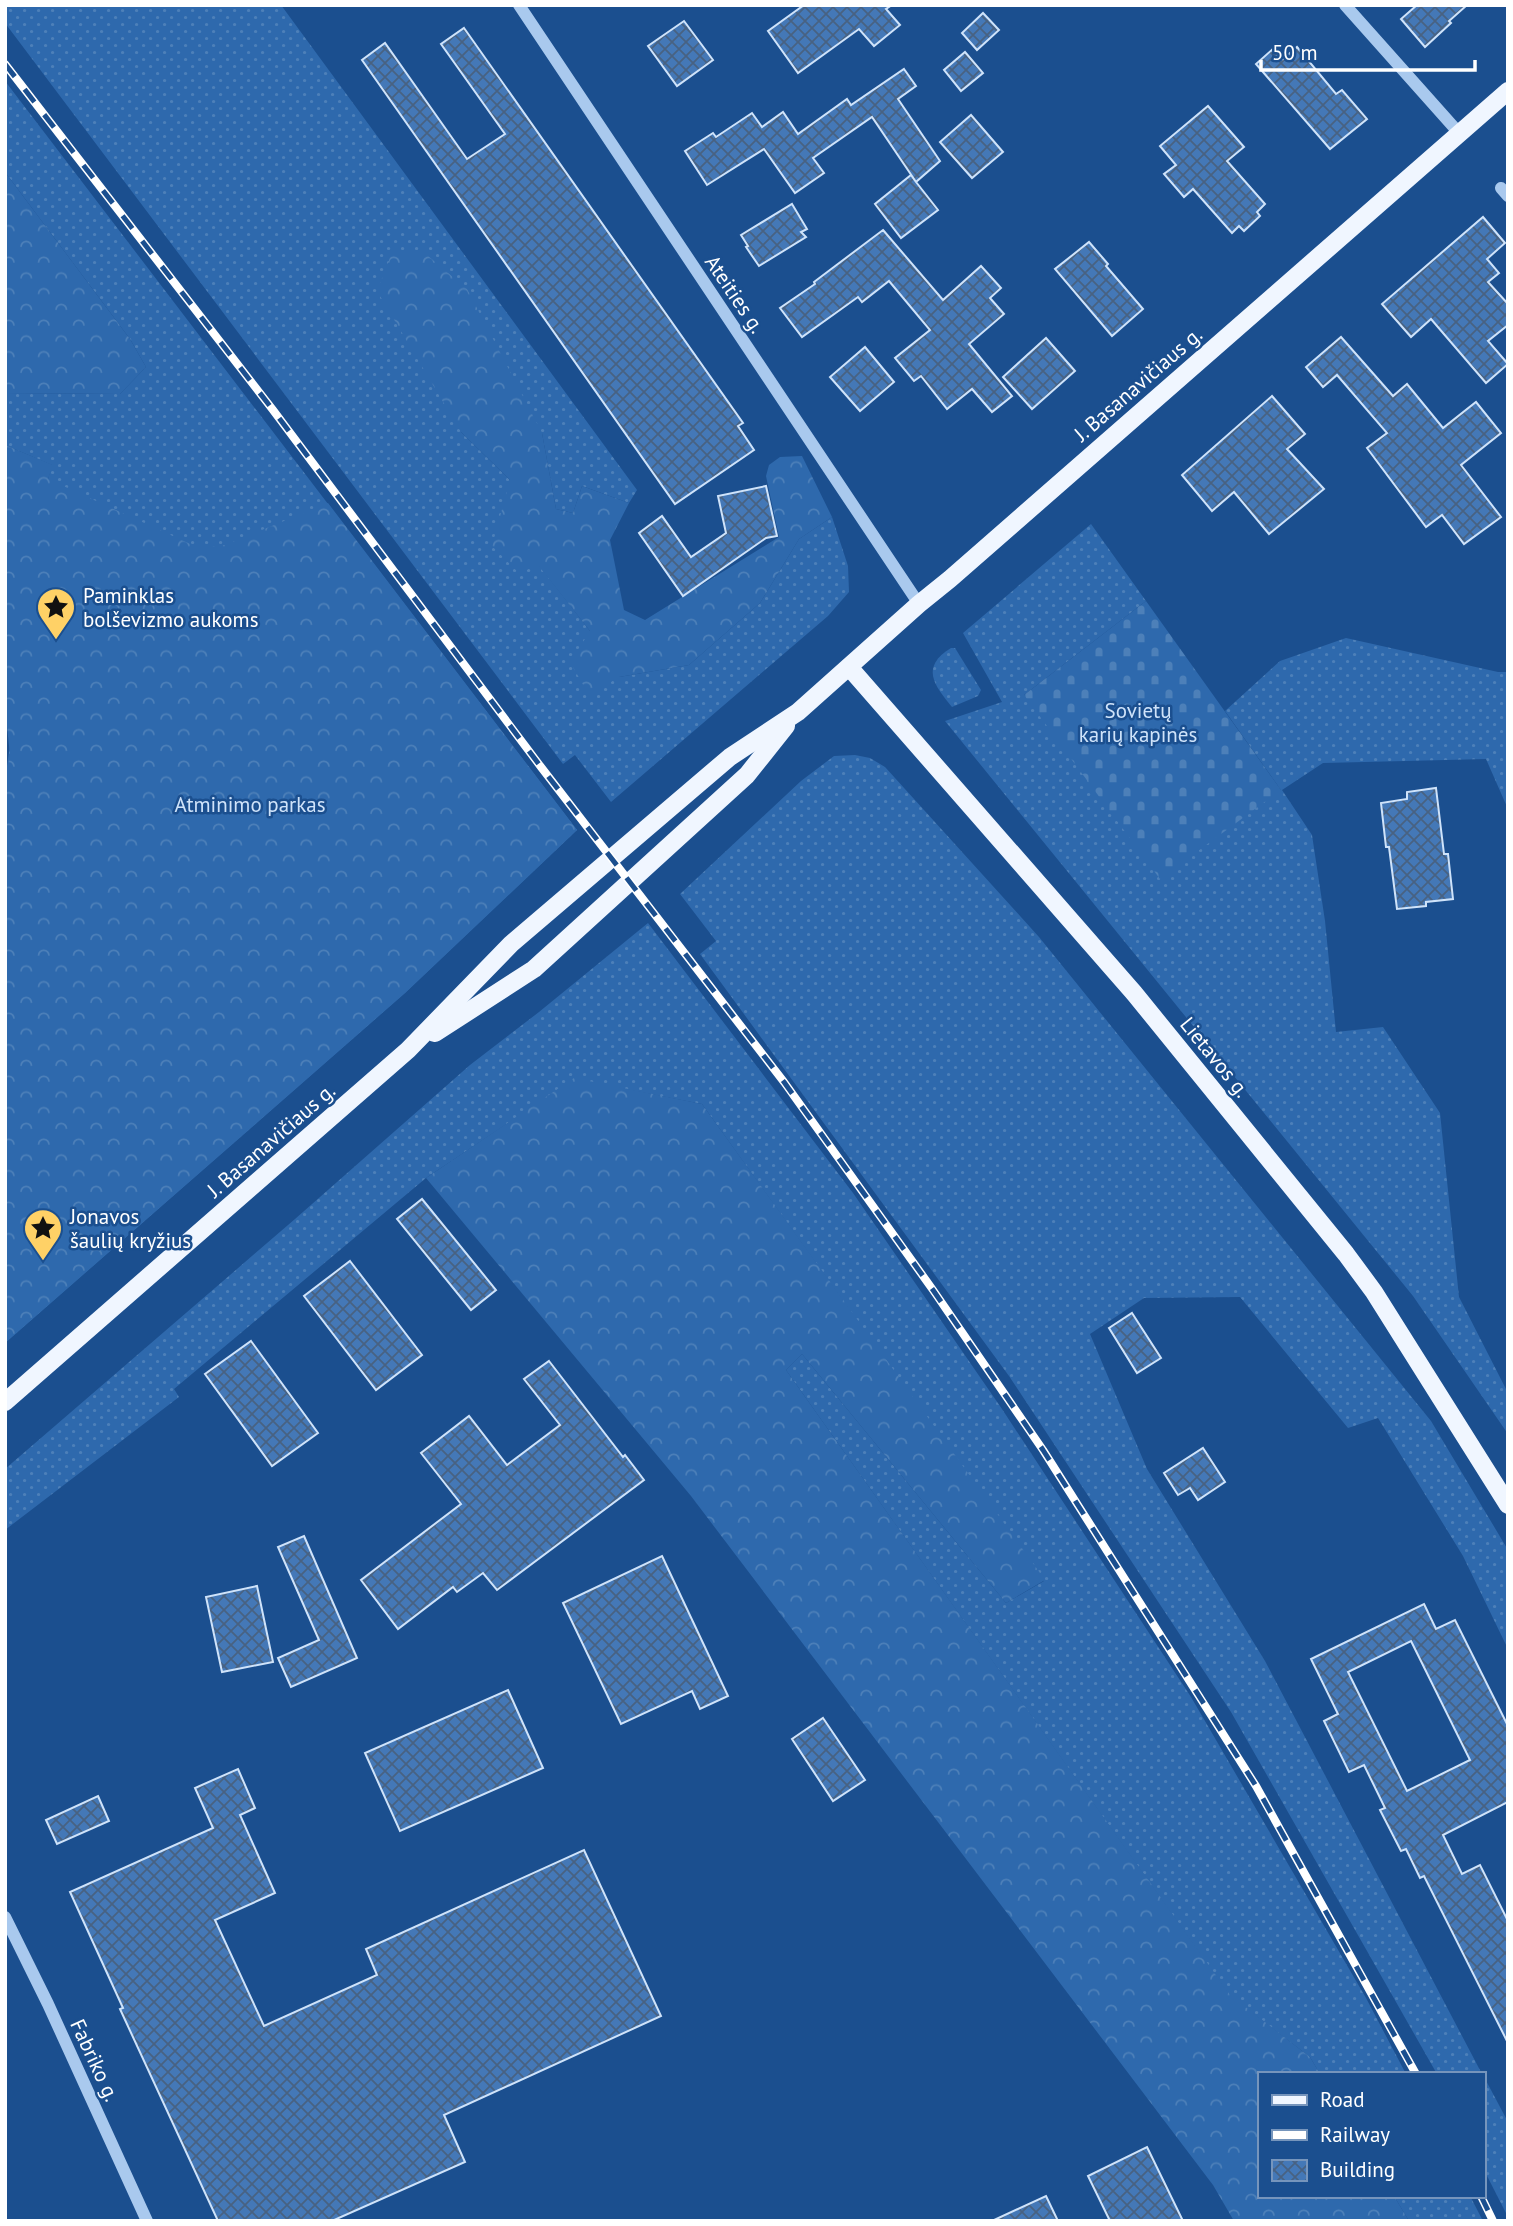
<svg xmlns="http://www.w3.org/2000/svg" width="1513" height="2226" viewBox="0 0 1513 2226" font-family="'PT Sans',sans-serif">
  <defs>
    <pattern id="grass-dots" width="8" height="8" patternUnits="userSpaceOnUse" patternTransform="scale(1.75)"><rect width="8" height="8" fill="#2e69ad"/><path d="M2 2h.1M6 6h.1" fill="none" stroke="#4d80b9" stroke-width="1.8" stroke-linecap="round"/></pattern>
    <pattern id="forest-crowns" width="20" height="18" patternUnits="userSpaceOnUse" patternTransform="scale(1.75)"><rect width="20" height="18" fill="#2e69ad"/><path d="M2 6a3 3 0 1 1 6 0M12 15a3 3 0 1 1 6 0" fill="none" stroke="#4d80b9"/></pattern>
    <pattern id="cemetery-stones" width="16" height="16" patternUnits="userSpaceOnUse" patternTransform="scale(1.75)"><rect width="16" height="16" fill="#2e69ad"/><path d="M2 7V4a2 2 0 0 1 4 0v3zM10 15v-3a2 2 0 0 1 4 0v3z" fill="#4d80b9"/></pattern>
    <pattern id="building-cross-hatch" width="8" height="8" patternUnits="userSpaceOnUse" patternTransform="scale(1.75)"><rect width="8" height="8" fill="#4478b7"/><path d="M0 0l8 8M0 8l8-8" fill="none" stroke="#486282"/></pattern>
  </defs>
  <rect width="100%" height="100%" fill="#1b4f8f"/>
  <g fill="url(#grass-dots)">
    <path d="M5,5H281L637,490L629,503L582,486L573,513L556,509L542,433L461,432L510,480L538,564L590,631L619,677L689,665L760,603L799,539L832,517L848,566L849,592L828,616L611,802L575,755L563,764L5,23Z"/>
    <path d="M5,81L577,830L405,993L5,1343V780L48,479L52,465L5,445V393L120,394L146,367L130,339L5,172Z"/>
    <path d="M1091,524L1146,601L1024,695L1281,790L1225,711L1280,661L1346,638L1498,672H1508V809L1486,759L1323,763L1282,790L1312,835L1325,921L1336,1032L1383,1027L1440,1113L1459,1297L1508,1393V1434L1413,1296L945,721L1002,702L963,633Z"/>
    <path d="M951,648H955L981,690L978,696L952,707C934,685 920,667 951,648Z"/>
    <path d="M855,755L870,758L885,767L1039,937L1431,1421L1508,1550V1649L1463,1556L1378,1418L1348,1428L1240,1297L1144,1298L1090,1334L1147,1469L1265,1661L1482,2074H1437L1231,1712L1009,1376L700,954L716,941L680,894L801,781L834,756Z"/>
    <path d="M648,923L853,1193L1002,1409L1191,1697L1366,1998L1406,2074H1320L1310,2057L1230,1996L786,1370L802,1354L1006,1603L1044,1581L702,1104L574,1079L426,1178L174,1389L179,1397L5,1530V1469L295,1219L470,1065L539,1012Z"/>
    <path d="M1483,2075L1508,2122V2217L1483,2168Z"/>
    <path d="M1394,2196H1470L1483,2221H1409Z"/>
  </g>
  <g fill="url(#forest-crowns)">
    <path d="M5,172L130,339L146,367L120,394L5,393Z"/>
    <path d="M393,250H421L467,289L542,433L556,509L573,513L582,486L629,503L610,540L624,610L645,620L779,537L766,476L769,465L780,457L802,456L832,517L799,539L760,603L689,665L619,677L589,695L570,662L590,631L538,565L519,573L492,546L510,480L461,432L377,291Z"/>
    <path d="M5,445L53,465L48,479L199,548L225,545L328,503L577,830L405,993L5,1343V780L10,755L5,708Z"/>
    <path d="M574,1078L702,1104L1045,1580L1006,1603L802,1354L786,1370L1230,1995L1310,2057L1320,2074H1259V2196H1394L1409,2221H1234L1213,2185L691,1496L426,1178Z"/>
  </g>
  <path fill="url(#cemetery-stones)" d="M1146,601L1281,790L1160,879L1024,695Z"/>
  <g fill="url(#building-cross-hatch)" stroke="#cfe3fa" stroke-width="2" fill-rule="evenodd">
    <path d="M804,5H892L886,9L900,25L874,46L859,29L798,73L768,31Z"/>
    <path d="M1417,5H1467L1449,21L1451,23L1425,47L1401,19Z"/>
    <path d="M983,13L999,30L977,50L962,33Z"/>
    <path d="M684,21L713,60L677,86L648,46Z"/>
    <path d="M464,28L743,423L738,426L754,450L675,504L362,60L385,43L467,159L505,134L441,44Z"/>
    <path d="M1297,47L1336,94L1342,90L1367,119L1330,149L1256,64L1274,48L1283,59Z"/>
    <path d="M965,52L983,73L961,91L944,70Z"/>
    <path d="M904,69L916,86L898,99L940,161L916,182L938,210L901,238L875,204L911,175L916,182L872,117L813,158L824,173L795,193L764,149L707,185L685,151L713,133L716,137L752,113L762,127L783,112L798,134L847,99L851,105Z"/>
    <path d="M1208,106L1244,147L1227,161L1265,204L1257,212L1260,216L1244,231L1239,226L1232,233L1193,189L1184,197L1164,174L1176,165L1160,146Z"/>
    <path d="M971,115L1003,152L972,178L940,142Z"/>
    <path d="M792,204L807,229L801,232L806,237L759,266L746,247L748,246L741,235Z"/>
    <path d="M1483,217L1505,243L1487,259L1499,273L1488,282L1508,304V325L1488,341L1508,364L1486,383L1431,319L1411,337L1382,304Z"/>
    <path d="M883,230L943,300L981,266L1001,288L990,298L1004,314L969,344L1012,396L992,412L972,389L947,409L921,376L914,381L895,358L930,330L889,281L862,302L858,297L802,337L780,308L815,284L814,282Z"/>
    <path d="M1089,242L1108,264L1106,266L1143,309L1112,336L1055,269Z"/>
    <path d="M1341,337L1393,396L1407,384L1443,428L1476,402L1501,433L1461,465L1501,517L1464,544L1442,515L1426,527L1367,448L1387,433L1337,375L1323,387L1306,367Z"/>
    <path d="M1046,338L1075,371L1032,409L1003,377Z"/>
    <path d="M865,347L894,382L860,411L830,377Z"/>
    <path d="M1272,396L1305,434L1287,449L1324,489L1269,534L1234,492L1212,511L1182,475Z"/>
    <path d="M766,486L777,536L766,538L683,596L639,533L662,516L691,557L726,533L718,496Z"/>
    <path d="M1436,788L1444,854H1448L1453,899L1426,902V906L1397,909L1389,847H1386L1381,803L1407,799V792Z"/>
    <path d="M422,1199L496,1290L471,1310L397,1219Z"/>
    <path d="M350,1261L422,1355L376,1390L304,1296Z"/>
    <path d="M1132,1313L1161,1358L1137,1373L1109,1328Z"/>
    <path d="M251,1341L318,1433L272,1466L205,1374Z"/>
    <path d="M549,1361L623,1457L625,1455L644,1480L497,1590L483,1573L457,1592L453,1587L398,1629L361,1580L461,1504L421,1453L469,1416L507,1465L560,1425L524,1379Z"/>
    <path d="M1203,1448L1225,1482L1198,1500L1190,1488L1178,1495L1164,1473Z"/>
    <path d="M304,1536L357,1658L291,1687L278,1658L319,1640L278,1547Z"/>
    <path d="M662,1556L728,1696L700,1709L692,1691L621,1724L563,1603Z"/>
    <path d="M257,1586L273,1662L222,1672L206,1597Z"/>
    <path d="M1424,1604L1436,1629L1455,1620L1508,1726V1802L1443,1835L1462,1874L1480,1865L1508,1921V2043L1424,1876L1420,1878L1406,1849L1401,1851L1380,1810L1385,1808L1364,1765L1349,1772L1324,1721L1338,1714L1311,1659ZM1411,1641L1470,1760L1407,1791L1348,1672Z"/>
    <path d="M508,1690L543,1768L400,1831L365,1753Z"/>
    <path d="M823,1718L865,1780L833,1801L792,1739Z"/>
    <path d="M238,1769L255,1808L240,1815L275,1893L215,1920L264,2026L377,1975L366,1949L584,1850L661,2016L444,2115L465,2162L332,2221H218L120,2009L123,2008L70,1892L213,1828L195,1788Z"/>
    <path d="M98,1796L109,1821L57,1844L46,1820Z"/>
    <path d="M1147,2147L1183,2221H1110L1088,2176Z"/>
    <path d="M1046,2196L1058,2221H992Z"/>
  </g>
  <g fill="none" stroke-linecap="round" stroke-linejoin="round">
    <g stroke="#a9c9ee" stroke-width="12">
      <path d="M519,5L919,604"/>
      <path d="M1345,5L1459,133"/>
      <path d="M1501,188L1508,196"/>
      <path d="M5,1917L48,2004L147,2221"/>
    </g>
    <g stroke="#f0f6ff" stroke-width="18">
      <path d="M849,667L1134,993L1346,1254L1374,1292L1508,1505"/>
      <path d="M435,1033L534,969L747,775L786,726"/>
      <path d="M5,1402L408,1050L511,944L730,757L798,712L919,604L950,579L1508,91"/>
    </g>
    <defs>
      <g id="rail">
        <path d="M5,64L273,410L541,767L784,1082L933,1290L1043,1450L1256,1786L1416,2074"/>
        <path d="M1481,2196L1493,2221"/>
      </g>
    </defs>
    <use href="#rail" stroke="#fff" stroke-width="8"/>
    <use href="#rail" stroke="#1b4f8f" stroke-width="5" stroke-dasharray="16" stroke-linecap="butt"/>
  </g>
  <defs>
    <symbol id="sight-pin" viewBox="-11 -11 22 30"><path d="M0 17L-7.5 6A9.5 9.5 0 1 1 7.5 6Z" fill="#ffd166" stroke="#1b4f8f"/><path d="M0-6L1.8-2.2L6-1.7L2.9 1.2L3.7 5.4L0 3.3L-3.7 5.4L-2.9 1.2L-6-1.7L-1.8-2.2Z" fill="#111"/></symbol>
  </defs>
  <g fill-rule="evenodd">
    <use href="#sight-pin" x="34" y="585" width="44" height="60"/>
    <use href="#sight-pin" x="21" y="1206" width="44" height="60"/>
  </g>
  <g text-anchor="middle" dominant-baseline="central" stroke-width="5" stroke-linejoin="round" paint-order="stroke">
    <g font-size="21" fill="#fff" stroke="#1b4f8f">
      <text transform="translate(735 294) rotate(56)">Ateities g.</text>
      <text transform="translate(1138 384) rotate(-41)">J. Basanavičiaus g.</text>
      <text transform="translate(1215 1057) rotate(51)">Lietavos g.</text>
      <text transform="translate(271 1140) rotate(-41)">J. Basanavičiaus g.</text>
      <text transform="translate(95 2060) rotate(65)">Fabriko g.</text>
    </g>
    <g font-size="21" fill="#fff" stroke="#1b4f8f" text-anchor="start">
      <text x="83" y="595">Paminklas<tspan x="83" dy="24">bolševizmo aukoms</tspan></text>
      <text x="70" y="1216">Jonavos<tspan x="70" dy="24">šaulių kryžius</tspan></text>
    </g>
    <g font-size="21" fill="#cfe3fa" stroke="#1b4f8f">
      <text x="1138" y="710">Sovietų<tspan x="1138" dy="24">karių kapinės</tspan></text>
      <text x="250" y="804">Atminimo parkas</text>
    </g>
  </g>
  <rect width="1513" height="2226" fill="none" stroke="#ffffff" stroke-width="14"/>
  <rect x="1258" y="2072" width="228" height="126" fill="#1b4f8f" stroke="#7695bc" stroke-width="2"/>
  <rect x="1272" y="2095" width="35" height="10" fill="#f0f6ff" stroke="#7695bc" stroke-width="2"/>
  <text x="1320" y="2107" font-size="21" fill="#ffffff">Road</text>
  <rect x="1272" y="2130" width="35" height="10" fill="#ffffff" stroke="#7695bc" stroke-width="2"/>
  <text x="1320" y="2142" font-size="21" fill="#ffffff">Railway</text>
  <rect x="1272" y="2160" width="35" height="21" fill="url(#building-cross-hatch)" stroke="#7695bc" stroke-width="2"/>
  <text x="1320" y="2177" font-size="21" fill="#ffffff">Building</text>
  <path d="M1261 60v10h214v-10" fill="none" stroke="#ffffff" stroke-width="3.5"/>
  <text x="1272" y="60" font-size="21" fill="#ffffff" stroke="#1b4f8f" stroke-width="5" paint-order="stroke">50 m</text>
</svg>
